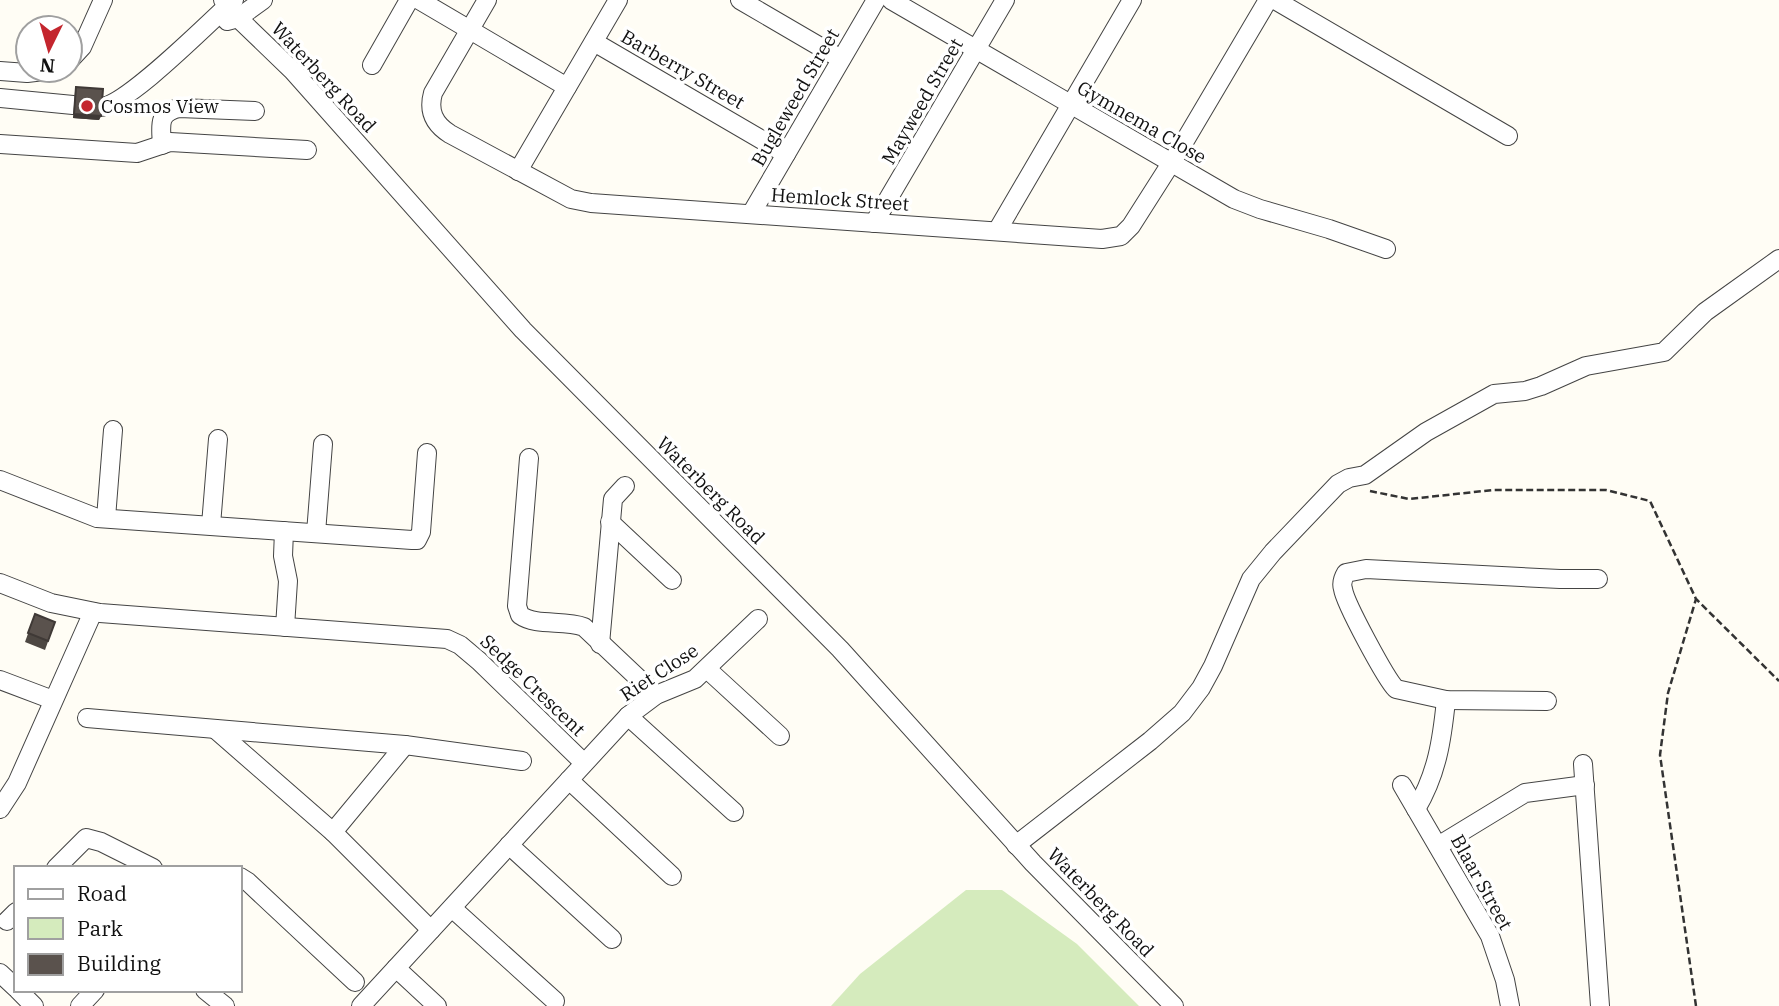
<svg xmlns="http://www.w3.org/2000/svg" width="1779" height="1006" viewBox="0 0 1779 1006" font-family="'IBM Plex Serif',serif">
  <rect width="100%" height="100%" fill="#fffdf5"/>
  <path fill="#d5ebbd" d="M966,890H1002L1077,944L1139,1006H831L860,974Z"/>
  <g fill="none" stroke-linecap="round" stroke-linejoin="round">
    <defs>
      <g id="minor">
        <path d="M223,0L238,18L293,71L523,330L840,649L1033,863L1174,1006"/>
        <path d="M419,0L567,87"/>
        <path d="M487,0L433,93C428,111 434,124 450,134L571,199L591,203L1102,239L1121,236L1131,226L1180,149L1268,0"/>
        <path d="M740,0L841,59"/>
        <path d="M891,0L1234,199L1260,209L1329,229L1386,249"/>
        <path d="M1275,0L1508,136"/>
        <path d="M227,21L238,18L263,0"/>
        <path d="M594,42L786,154"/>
        <path d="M70,60L82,47L103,0"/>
        <path d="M372,65L409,0"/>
        <path d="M0,71L27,73L52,70"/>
        <path d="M0,98L73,105"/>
        <path d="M100,107C126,107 210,21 234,0"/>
        <path d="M0,144L137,153L170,142L307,150"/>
        <path d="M162,145C161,126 157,113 179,108L255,111"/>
        <path d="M518,171L618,0"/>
        <path d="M751,214L876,0"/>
        <path d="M874,223L1005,0"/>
        <path d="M997,231L1132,0"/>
        <path d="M529,458L517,606L520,615C537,627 564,619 584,627L656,695"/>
        <path d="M0,480L97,518L412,540H417L421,532L427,453"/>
        <path d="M106,518L113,430"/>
        <path d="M610,522L672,580"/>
        <path d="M211,525L218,439"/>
        <path d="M284,531L283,556L288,581L285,627"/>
        <path d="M316,533L323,444"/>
        <path d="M0,583L51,603L100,613L447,639L460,645L479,661L584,763"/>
        <path d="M600,644L613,499L625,486"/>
        <path d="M707,669L780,736"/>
        <path d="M0,680L53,700"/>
        <path d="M1547,701L1446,700L1396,689C1386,679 1345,603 1343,589C1341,583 1343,578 1346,573L1366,569L1560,579H1598"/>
        <path d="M628,716L734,812"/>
        <path d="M87,718L405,745L522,761"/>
        <path d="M215,729L333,832L431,930"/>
        <path d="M1583,764L1600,1006"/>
        <path d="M569,780L672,876"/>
        <path d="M1402,785L1490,936L1505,980L1510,1006"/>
        <path d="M0,809L17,783L93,612"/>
        <path d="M1416,809C1437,774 1442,740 1446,700"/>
        <path d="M333,832L405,745"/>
        <path d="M509,845L612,939"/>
        <path d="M1016,845L1150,741L1182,713L1201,688L1213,666L1251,579L1273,552L1338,484L1349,478L1365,475L1426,432L1494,394L1525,391L1541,386L1586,366L1664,352L1705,312L1779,259"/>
        <path d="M1438,846L1525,793L1585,785"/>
        <path d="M56,868L86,838L101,842L153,868"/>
        <path d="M240,877L248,882L355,982"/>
        <path d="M452,908L555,1001"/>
        <path d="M7,921L16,912"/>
        <path d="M396,968L437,1006"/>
        <path d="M0,973L16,988"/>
        <path d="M18,990L34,1006"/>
        <path d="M205,990L225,1006"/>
        <path d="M80,1006L95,990"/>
        <path d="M361,1006L628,716L656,695L695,679L758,619"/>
      </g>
    </defs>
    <use href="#minor" stroke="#444" stroke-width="20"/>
    <g stroke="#333" stroke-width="2.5" stroke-dasharray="7 3.5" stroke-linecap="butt">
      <path d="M1370,491L1409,499L1493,490H1606L1650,501L1696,599L1779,681"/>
      <path d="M1696,1006L1660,755L1668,693L1696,599"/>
    </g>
    <use href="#minor" stroke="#fff" stroke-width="18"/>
  </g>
  <g fill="#4d4742">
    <path d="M76,87L101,116L99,120L73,118L75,92Z"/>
    <path d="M35,614L55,622L45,650L25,642Z"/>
  </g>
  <path fill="#3f3936" d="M74,114L101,116L99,120L73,118Z"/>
  <g fill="#5a524d" stroke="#3f3936" stroke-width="2">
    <path d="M76,87L103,89L101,116L74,114Z"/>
    <path d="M35,614L55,622L48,641L28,633Z"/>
  </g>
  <circle fill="#c4262e" stroke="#fff" stroke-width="2.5" cx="87" cy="106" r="7"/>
  <g text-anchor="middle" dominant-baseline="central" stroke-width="7" stroke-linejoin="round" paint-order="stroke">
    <g font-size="19" fill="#111" stroke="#fff">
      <text transform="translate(683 69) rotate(30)">Barberry Street</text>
      <text transform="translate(324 77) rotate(47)">Waterberg Road</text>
      <text transform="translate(795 97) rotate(-60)">Bugleweed Street</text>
      <text transform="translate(922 101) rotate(-60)">Mayweed Street</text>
      <text transform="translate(1142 122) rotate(30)">Gymnema Close</text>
      <text transform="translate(840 199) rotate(4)">Hemlock Street</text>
      <text transform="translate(711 490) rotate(45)">Waterberg Road</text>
      <text transform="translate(659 672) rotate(-33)">Riet Close</text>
      <text transform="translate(533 685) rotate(44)">Sedge Crescent</text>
      <text transform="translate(1482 882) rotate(61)">Blaar Street</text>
      <text transform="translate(1101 902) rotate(46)">Waterberg Road</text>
    </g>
    <g font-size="19" fill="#111" stroke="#fff" text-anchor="start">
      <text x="101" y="106">Cosmos View</text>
    </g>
  </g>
  <rect x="14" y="866" width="228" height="126" fill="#ffffff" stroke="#a0a0a0" stroke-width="2"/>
  <rect x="28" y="889" width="35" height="10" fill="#ffffff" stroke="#a0a0a0" stroke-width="2"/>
  <text x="77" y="901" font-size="21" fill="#111111">Road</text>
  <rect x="28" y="918" width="35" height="21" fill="#d5ebbd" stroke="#a0a0a0" stroke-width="2"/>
  <text x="77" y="936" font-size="21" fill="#111111">Park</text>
  <rect x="28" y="954" width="35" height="21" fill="#5a524d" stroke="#a0a0a0" stroke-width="2"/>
  <text x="77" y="971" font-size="21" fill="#111111">Building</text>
  <g transform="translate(49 49) rotate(185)"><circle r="33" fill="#ffffff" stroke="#a0a0a0" stroke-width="2"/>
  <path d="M0-5L12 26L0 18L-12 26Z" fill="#c4262e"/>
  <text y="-10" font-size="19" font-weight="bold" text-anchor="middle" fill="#111111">N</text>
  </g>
</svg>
